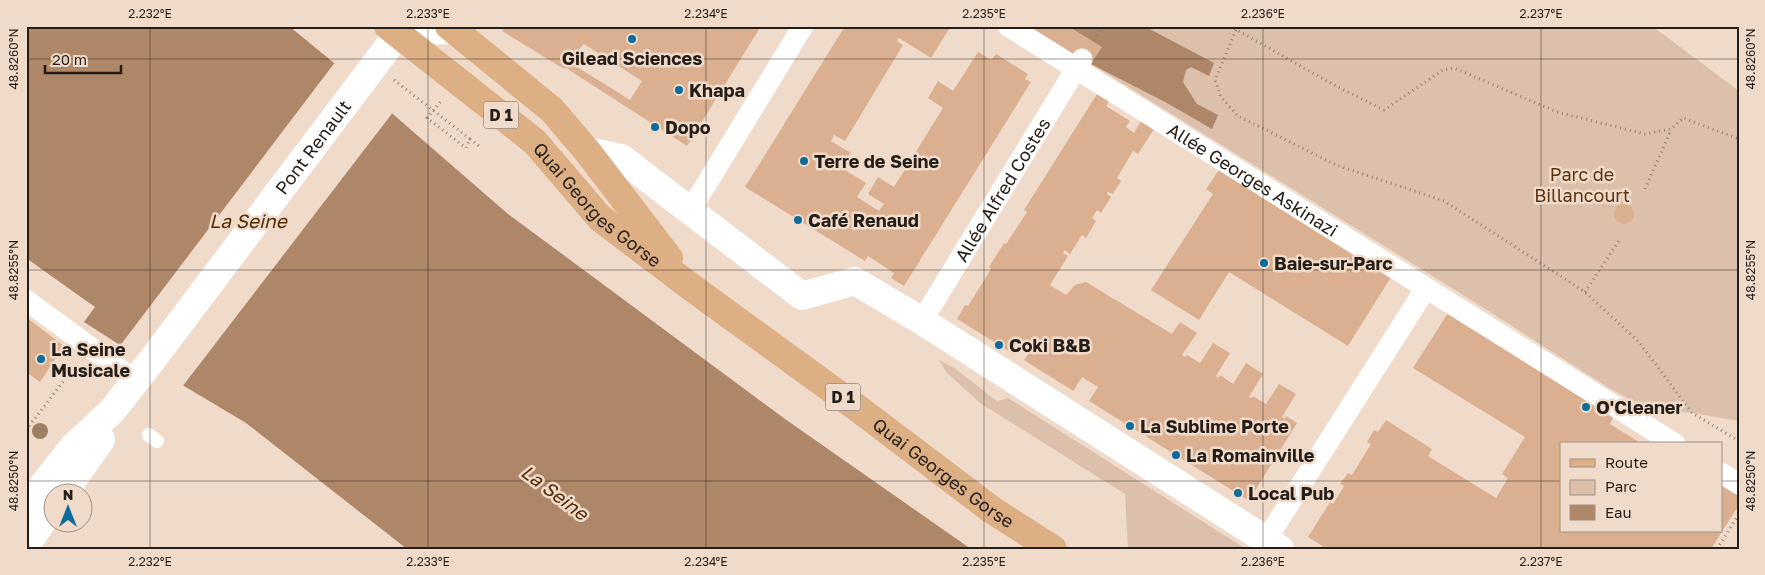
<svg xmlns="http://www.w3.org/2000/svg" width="1765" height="575" viewBox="0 0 1765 575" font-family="'Golos Text',sans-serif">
  <rect width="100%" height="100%" fill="#f0dbcb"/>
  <g fill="#ddc0ab">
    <path d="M1030,26H1652L1739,91V421L1692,413L1646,408L1609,388L1476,303Z"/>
    <path d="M939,360L953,367L997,401L1008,398L1246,549H1128L1125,494L980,403L946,372Z"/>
  </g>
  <g fill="#ae8668">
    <path d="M26,26H289L334,63L508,214L785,419L971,549H407L246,423L179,383L84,322L95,307L26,258Z"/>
    <path d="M1030,26H1144L1214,63L1209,76L1191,67L1186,70L1183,82L1197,104L1218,115L1212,129L1167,103L1091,64Z"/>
  </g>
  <path fill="#f0dbcb" d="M336,61L394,111L182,387L119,347Z"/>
  <g fill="#dab090" fill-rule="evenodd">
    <path d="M505,26H761L687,146L566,68L564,69L502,31ZM584,44L642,81L630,100L569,62Z"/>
    <path d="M845,26H951L931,58L899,38L897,41L903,45L845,141L834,135L831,141L851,153L842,168L866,183L857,197L879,211L884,204L868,194L878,177L894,187L943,108L928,98L938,81L953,91L978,52L991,60L996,54L1028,74L1025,79L1031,82L904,286L891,278L894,273L868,256L865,261L745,187Z"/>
    <path d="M1030,26H1068L1102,47L1091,64Z"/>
    <path d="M1097,94L1109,101L1106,106L1130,121L1126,127L1134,133L1141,121L1154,129L1138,154L1133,151L1117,178L1121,181L1113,194L1108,192L1107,194L1111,197L1101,213L1097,210L1092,218L1096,221L1086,238L1082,235L1070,254L1065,250L1063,253L1068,256L1050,285L1066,295L1075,285L1086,282L1172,334L1180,322L1197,333L1182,355L1185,357L1187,355L1200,363L1213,343L1230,353L1216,376L1218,378L1220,375L1233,384L1246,363L1263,374L1249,397L1251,398L1253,396L1266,404L1279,384L1296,394L1282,417L1285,419L1286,416L1297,423L1253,494L1255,495L1251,502L1089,401L1098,387L1082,377L1073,391L1024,360L1033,347L1018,337L1009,351L957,319L965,305L968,306L991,269L989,267L1004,243L1006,244L1027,212L1024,210Z"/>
    <path d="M1219,170L1391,277L1348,346L1229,272L1199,320L1151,290L1213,194L1206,189Z"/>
    <circle cx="1624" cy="214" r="10"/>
    <path d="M1448,313L1614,416L1610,424L1642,444H1561V531H1721V485L1739,496V505L1711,549H1327L1308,537L1330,502L1333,504L1344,486L1340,484L1348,473L1352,475L1371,444L1367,442L1374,430L1378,432L1386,420L1432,449L1428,456L1496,498L1508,478L1502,474L1525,437L1413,368Z"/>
    <path d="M26,317L64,346L40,382L26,372Z"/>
  </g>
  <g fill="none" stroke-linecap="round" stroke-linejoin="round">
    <g stroke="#8f8075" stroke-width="3" stroke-dasharray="1 4" stroke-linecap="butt">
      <path d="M1230,26L1332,84L1384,110L1443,70L1454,68L1557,112L1645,134L1671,129L1683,118L1739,139"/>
      <path d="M1236,30L1215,80L1221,97L1238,116L1336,165L1444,201L1585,292L1639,342L1692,413L1739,441"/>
      <path d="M1094,40L1103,26"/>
      <path d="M394,80L470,139L466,148L427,118L441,101"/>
      <path d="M470,139L479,146"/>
      <path d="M1645,189L1671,130"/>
      <path d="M1585,292L1620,239"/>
      <path d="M26,430L76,365"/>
      <path d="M1717,549L1739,514"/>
    </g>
    <path stroke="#fff" stroke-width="14" d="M149,435L157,441"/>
    <g stroke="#fff" stroke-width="21">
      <path id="s1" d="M1008,26L1675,444"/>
      <path d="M690,211L803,26"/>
      <path d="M26,300L136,381"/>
      <path id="s2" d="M922,321L1082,59"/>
      <path d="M1721,473L1739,484"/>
      <path d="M1266,540L1426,288"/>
    </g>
    <g stroke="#fff" stroke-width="28">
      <path d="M401,26L413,31L454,30L457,26"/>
      <path d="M587,151L621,158L802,296L855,281L922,321L1280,549"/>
      <path d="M64,492L101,440"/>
      <path id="s3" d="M26,507L74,446L112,411L152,360L404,26"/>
      <path d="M26,545L52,508"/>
    </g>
    <g stroke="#ddaf85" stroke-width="28">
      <path id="s4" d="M388,26L535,142L600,218L691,287L856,407L992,510L1053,549"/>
      <path d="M449,26L552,110L587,151L669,258"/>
    </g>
  </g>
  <circle fill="#9f7f63" cx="40" cy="431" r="8"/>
  <path fill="none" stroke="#251d17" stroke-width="1" stroke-opacity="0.45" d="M150,26V549M428,26V549M706,26V549M984,26V549M1263,26V549M1541,26V549M26,59H1739M26,270H1739M26,481H1561M1721,481H1739"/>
  <g fill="#0f6b9b" stroke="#f0dbcb" stroke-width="2">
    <circle cx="632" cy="39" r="5"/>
    <circle cx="679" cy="90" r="5"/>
    <circle cx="655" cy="127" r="5"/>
    <circle cx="804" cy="161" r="5"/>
    <circle cx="798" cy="220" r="5"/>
    <circle cx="1264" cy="263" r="5"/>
    <circle cx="999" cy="345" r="5"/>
    <circle cx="41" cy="359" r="5"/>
    <circle cx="1586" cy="407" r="5"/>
    <circle cx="1130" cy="426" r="5"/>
    <circle cx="1176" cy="455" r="5"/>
    <circle cx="1238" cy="493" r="5"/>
  </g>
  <g text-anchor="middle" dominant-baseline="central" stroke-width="5" stroke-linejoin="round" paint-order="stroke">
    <g fill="#f0dbcb" stroke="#62564d" stroke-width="1">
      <rect x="483.5" y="101.5" width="35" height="27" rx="4"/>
      <rect x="825.5" y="383.5" width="35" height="27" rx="4"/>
    </g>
    <g font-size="16" font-weight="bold" fill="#251d17">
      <text x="501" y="115">D 1</text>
      <text x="843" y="397">D 1</text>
    </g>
    <g font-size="18" font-weight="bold" fill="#251d17" stroke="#f0dbcb" text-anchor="start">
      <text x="632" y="58" text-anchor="middle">Gilead Sciences</text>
      <text x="689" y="90">Khapa</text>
      <text x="665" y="127">Dopo</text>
      <text x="814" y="161">Terre de Seine</text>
      <text x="808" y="220">Café Renaud</text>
      <text x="1274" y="263">Baie-sur-Parc</text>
      <text x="1009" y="345">Coki B&amp;B</text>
      <text x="51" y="349">La Seine<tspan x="51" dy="21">Musicale</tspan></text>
      <text x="1596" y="407">O'Cleaner</text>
      <text x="1140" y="426">La Sublime Porte</text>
      <text x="1186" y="455">La Romainville</text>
      <text x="1248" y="493">Local Pub</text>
    </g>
    <g font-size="18" fill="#251d17" stroke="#f0dbcb">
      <text stroke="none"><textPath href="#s3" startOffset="461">Pont Renault</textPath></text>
      <text stroke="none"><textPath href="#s1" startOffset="289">Allée Georges Askinazi</textPath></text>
      <text stroke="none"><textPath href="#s2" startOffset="154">Allée Alfred Costes</textPath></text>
      <text stroke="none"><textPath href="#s4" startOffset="276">Quai Georges Gorse</textPath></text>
      <text stroke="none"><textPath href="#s4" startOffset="715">Quai Georges Gorse</textPath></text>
    </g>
    <g font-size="18" fill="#5c330e" stroke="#f0dbcb">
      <text x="1582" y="174">Parc de<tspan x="1582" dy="21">Billancourt</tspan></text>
    </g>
    <g font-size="19" font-style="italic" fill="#522b03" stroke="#f0dbcb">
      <text x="248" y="220">La Seine</text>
      <text transform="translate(555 492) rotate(37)">La Seine</text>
    </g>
  </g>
  <rect width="1765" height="575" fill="none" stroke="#f0dbcb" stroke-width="55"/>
  <rect x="1560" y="442" width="162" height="90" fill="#f0dbcb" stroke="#9f8f83"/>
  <rect x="1570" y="459" width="25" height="8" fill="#ddaf85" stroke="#9f8f83"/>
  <text x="1605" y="468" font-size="15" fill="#251d17">Route</text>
  <rect x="1570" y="480" width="25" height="15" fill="#ddc0ab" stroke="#9f8f83"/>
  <text x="1605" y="492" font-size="15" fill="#251d17">Parc</text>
  <rect x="1570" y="505" width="25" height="15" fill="#ae8668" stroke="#9f8f83"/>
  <text x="1605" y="518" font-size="15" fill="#251d17">Eau</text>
  <g transform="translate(68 508)"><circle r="24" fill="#f0dbcb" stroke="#9f8f83"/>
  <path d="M0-4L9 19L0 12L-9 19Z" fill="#0f6b9b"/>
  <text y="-8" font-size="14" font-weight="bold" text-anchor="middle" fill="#251d17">N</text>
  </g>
  <path d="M45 65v8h76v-8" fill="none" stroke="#251d17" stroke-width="2.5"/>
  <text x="52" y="65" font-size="15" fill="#251d17" stroke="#f0dbcb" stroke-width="4" paint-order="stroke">20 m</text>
  <rect x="28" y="28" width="1710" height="520" fill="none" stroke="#251d17" stroke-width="2"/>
  <g font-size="12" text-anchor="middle" fill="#251d17">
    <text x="150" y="18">2.232°E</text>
    <text x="428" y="18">2.233°E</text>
    <text x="706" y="18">2.234°E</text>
    <text x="984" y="18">2.235°E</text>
    <text x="1263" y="18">2.236°E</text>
    <text x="1541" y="18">2.237°E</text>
    <text transform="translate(14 59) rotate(-90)" y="4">48.8260°N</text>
    <text transform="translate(1751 59) rotate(-90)" y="4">48.8260°N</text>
    <text transform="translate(14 270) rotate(-90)" y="4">48.8255°N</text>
    <text transform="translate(1751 270) rotate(-90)" y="4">48.8255°N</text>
    <text transform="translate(14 481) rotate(-90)" y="4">48.8250°N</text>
    <text transform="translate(1751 481) rotate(-90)" y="4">48.8250°N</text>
    <text x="150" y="566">2.232°E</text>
    <text x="428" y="566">2.233°E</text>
    <text x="706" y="566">2.234°E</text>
    <text x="984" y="566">2.235°E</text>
    <text x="1263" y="566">2.236°E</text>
    <text x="1541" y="566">2.237°E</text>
  </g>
</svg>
